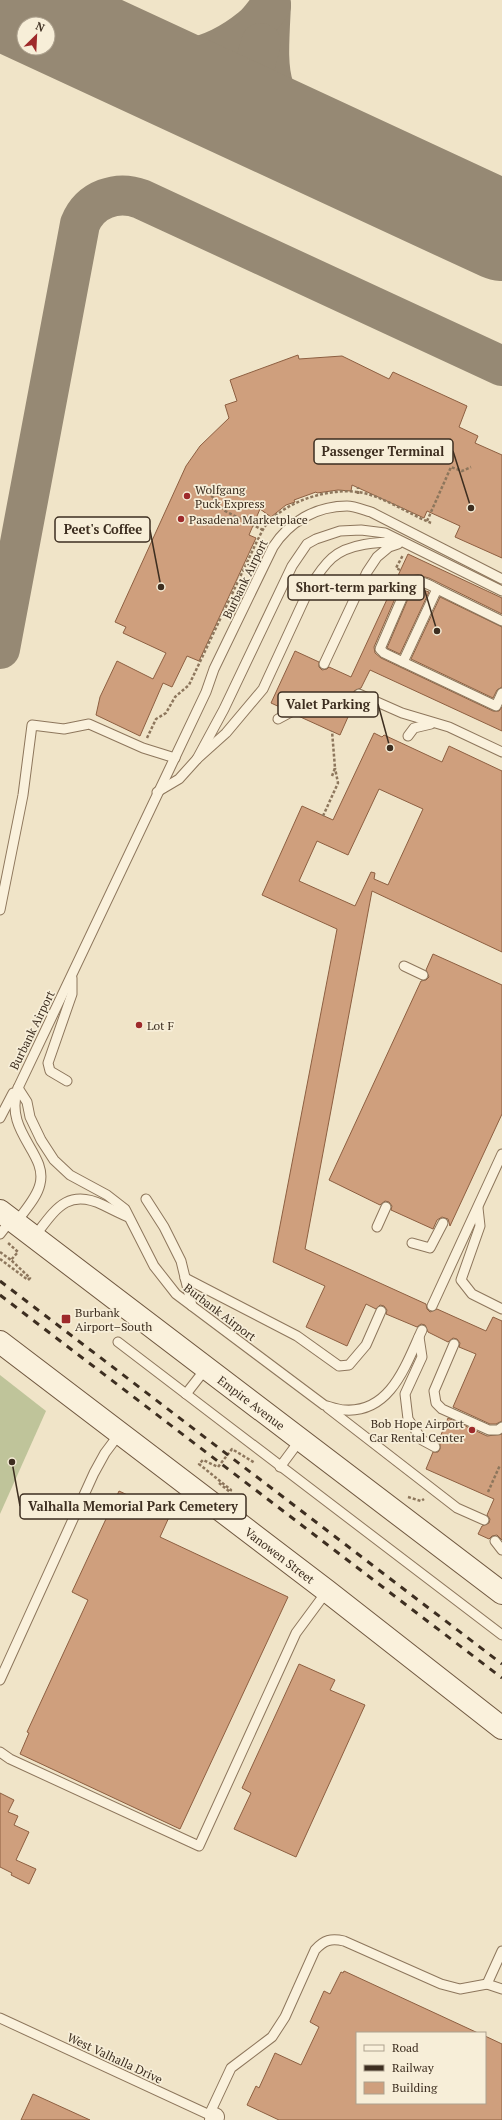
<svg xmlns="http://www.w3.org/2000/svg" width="502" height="2120" viewBox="0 0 502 2120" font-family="'PT Serif',serif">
  <rect width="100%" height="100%" fill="#f0e4c8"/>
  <path fill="#bfc49a" d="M0,1375L46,1411L0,1514Z"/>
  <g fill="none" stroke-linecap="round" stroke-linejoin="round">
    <g stroke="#968974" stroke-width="40">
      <path d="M271,5C267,80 264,99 324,149"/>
      <path d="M118,53C169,67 209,62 251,28C259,22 265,12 271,5"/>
      <path d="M242,112L261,43"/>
      <path d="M0,649L80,224C90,199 117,190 141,199L502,366"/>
    </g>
    <path stroke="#968974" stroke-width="100" d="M3,0L502,231"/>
  </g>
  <g fill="#cf9f7d" stroke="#8d5f41" fill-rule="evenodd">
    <path d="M298,355L299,359L342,356L389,379L393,372L467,406L459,427L478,436L475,443L502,455V558L455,537L460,526L427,511L424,518L352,485L351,491L338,490L317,493L316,492L294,500L295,502L286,505L271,517L260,509L249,535L256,538L199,661L187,656L172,687L163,683L140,736L96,715L100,697L117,661L153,679L166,653L123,633L126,627L115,622L186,466L200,446L229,418L225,405L237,401L230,380Z"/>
    <path d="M408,554L502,598V614L429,578L418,575L408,576L403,580L374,647L375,653L381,658L493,711H499L502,707V731L370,670L361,688L354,691L353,695L356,699L340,735L296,715V710L294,707L284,709L271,703L295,651L319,662V667L322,670L327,669L329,667L351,677Z"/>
    <path d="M413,587L429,592L400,654L387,648Z"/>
    <path d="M440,597L502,627V687L497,690L493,698L411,659Z"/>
    <path d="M374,733L382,737L384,735L442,762L449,746L502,771V952L372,891L305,1249L426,1304L427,1309L430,1312L437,1309L486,1331L493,1317L502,1321V1421L496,1424H490L453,1407L476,1354L459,1347L460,1343L457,1339L453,1338L448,1342L428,1332L425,1325L421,1324L417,1327L386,1314L387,1310L384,1306L380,1305L376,1309L366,1304L347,1346L306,1327L325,1286L273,1262L337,929L262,895L302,806L333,820ZM379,789L423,809L388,885L374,879L375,873L371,872L355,906L299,881L317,841L348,855Z"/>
    <path d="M433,954L502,985V1114L450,1226L448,1219L442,1217L437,1220L433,1229L391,1210L392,1206L389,1202L385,1201L380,1205L329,1180L421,981L426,980L429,977L426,970Z"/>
    <path d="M448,1418L487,1436L502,1434V1540L497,1535L492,1536L489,1539L478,1534L482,1526L489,1523L490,1519L487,1515L494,1499L426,1469L433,1452H438L440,1449V1444L438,1442Z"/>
    <path d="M119,1491L170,1515L160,1537L288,1597L180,1829L20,1754L29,1733L27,1732L88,1600L72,1592Z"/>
    <path d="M299,1664L335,1680L330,1690L365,1705L296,1857L234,1829L251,1793L242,1788Z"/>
    <path d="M0,1793L14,1800L8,1812L18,1816L14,1825L29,1832L16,1860L36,1869L29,1884L11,1875L12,1873L0,1867Z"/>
    <path d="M344,1971L478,2033H357V2103H485V2036L502,2044V2120H279L247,2105L256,2086L259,2088L275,2053L301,2065L319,2027L310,2022L324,1991L330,1994L341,1972L343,1973Z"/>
    <path d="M33,2094L90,2120H21Z"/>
  </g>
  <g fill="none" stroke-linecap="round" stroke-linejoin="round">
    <defs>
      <g id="lane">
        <path d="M502,621L437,589L403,662L496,706L502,693"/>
        <path d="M403,662L384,653L380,649L409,582C420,579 428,584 437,589"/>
        <path d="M324,664L367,572L377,557L389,547L398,544"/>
        <path d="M359,694L402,713L449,727L502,752"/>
        <path d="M278,719L291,712"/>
        <path d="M408,736L414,728L431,724"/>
        <path d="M197,759L224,709L292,566L307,544L316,539L340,531L361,530L385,533L502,591"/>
        <path d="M157,792L179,779L197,759L226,733L263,689L310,587C316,577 323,566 332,558C349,543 379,542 400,542"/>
        <path d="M0,910L23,795L32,725L64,729L89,724L143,748L175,758"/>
        <path d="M404,966L423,975"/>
        <path d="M67,1081L50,1071L48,1063L72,994V978"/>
        <path d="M18,1088L27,1102L30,1117L41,1140L54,1160L70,1175L107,1195L125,1209L154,1266L176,1294L324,1405C331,1407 338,1410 345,1410C391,1413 406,1364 422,1330"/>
        <path d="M0,1118L13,1093"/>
        <path d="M146,1199L164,1227L181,1261L192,1306"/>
        <path d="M478,1208L480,1226L461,1280L472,1294L502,1309"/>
        <path d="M16,1223C24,1211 37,1198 40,1184C48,1153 3,1132 18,1088L206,692L214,669L273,547C289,522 316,506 347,506C354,506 364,510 371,512L502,579"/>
        <path d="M377,1227L386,1207"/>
        <path d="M0,1234L11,1220"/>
        <path d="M34,1237C54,1212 66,1187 103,1205C111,1209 119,1213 128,1217"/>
        <path d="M412,1243L430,1248L443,1223"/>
        <path d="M185,1278L297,1336L339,1366L349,1365L366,1345L381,1311"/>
        <path d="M432,1306L502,1154"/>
        <path d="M419,1337L422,1357L405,1394L408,1419L422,1440L435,1447"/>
        <path d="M118,1342L502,1635"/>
        <path d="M454,1344L434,1391L436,1403L442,1409L489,1430H498L502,1427"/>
        <path d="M186,1394L207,1367"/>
        <path d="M328,1408L457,1508L484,1520"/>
        <path d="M280,1467L300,1440"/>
        <path d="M495,1541L502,1550"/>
        <path d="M0,1680L94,1473L105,1453L120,1433"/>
        <path d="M0,1752L10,1759L199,1846L296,1633L327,1591"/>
        <path d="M502,1951L487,1984L502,1989"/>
        <path d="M0,2018L214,2117"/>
        <path d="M209,2115L231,2068L272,2037L285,2017L315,1950C324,1940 331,1938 344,1941L441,1984L460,1989L487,1984"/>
      </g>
      <path id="street" d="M214,2120L215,2117"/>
      <g id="secondary">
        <path id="s1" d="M0,1211L502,1593"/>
        <path id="s2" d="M0,1342L327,1591L502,1728"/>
      </g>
    </defs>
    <use href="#lane" stroke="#8d765c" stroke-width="11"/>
    <use href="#street" stroke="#8d765c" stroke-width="20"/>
    <use href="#secondary" stroke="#6f573f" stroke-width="24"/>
    <g stroke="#8d765c" stroke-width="2.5" stroke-dasharray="3 2" stroke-linecap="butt">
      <path d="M208,492L225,511L263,530"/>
      <path d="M358,494V487"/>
      <path d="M427,521L451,467L462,471L471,467"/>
      <path d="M400,570L396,568L403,555"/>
      <path d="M147,738L156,719L166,713L175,697L189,685L257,541C260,536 262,530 266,525C286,501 328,488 358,492C381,495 409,514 431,523"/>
      <path d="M332,776L335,768L332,731"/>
      <path d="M323,816L338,783L335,768"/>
      <path d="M0,1252L11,1260"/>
      <path d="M0,1259L28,1280L30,1278L11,1260L18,1252L7,1242"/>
      <path d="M219,1483L230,1492L231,1490L199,1464L203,1460L218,1467L232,1449L255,1463"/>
      <path d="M488,1492L500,1465"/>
      <path d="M408,1497L421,1501L424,1499"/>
    </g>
    <use href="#lane" stroke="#faf1dc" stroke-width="9"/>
    <use href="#street" stroke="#faf1dc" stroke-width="18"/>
    <use href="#secondary" stroke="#faf1dc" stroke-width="22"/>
    <g stroke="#3d2e20" stroke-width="3" stroke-dasharray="7 7" stroke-linecap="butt">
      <path d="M0,1281L502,1664"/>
      <path d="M0,1295L502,1678"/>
    </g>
  </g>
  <g fill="#9e2a2b" stroke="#f7eed8" stroke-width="1.5">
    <circle cx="187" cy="496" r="4"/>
    <circle cx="181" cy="519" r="4"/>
    <circle cx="139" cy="1025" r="4"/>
    <rect x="61" y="1314" width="10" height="10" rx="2"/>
    <circle cx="472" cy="1430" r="4"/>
  </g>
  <g text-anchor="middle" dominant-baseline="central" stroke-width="3.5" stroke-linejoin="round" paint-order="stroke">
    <g font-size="12" fill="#3d2e20" stroke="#f7eed8" text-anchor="start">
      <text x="195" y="489">Wolfgang<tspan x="195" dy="14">Puck Express</tspan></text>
      <text x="189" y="519">Pasadena Marketplace</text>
      <text x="147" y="1025">Lot F</text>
      <text x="75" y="1312">Burbank<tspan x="75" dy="14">Airport–South</tspan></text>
      <text x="464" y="1423" text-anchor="end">Bob Hope Airport<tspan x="464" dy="14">Car Rental Center</tspan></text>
    </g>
    <g font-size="12" fill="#3d2e20" stroke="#f7eed8">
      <text transform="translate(245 579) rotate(-64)">Burbank Airport</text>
      <text transform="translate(32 1030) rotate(-64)">Burbank Airport</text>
      <text transform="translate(220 1312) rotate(37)">Burbank Airport</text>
      <text stroke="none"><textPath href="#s1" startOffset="316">Empire Avenue</textPath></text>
      <text stroke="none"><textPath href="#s2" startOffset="352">Vanowen Street</textPath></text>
      <text transform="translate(115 2058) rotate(25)">West Valhalla Drive</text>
    </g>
  </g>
  <path fill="none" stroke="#3d2e20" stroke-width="1.5" d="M471 508L453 451M161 587L150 530M437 631L424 588M390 748L378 704M12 1462L20 1506"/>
  <g fill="#3d2e20" stroke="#f7eed8" stroke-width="1.5">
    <circle cx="471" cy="508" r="4"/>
    <circle cx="161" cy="587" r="4"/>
    <circle cx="437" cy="631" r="4"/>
    <circle cx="390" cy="748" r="4"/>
    <circle cx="12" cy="1462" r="4"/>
  </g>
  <g fill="#f7eed8" stroke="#3d2e20" stroke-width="1.5">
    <rect x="314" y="439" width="139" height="25" rx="4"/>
    <rect x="55" y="517" width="95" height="25" rx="4"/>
    <rect x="288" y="575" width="136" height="25" rx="4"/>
    <rect x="278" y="692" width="100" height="25" rx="4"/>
    <rect x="20" y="1494" width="226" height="25" rx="4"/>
  </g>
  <g font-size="13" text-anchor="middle" font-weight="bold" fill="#3d2e20">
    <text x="383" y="456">Passenger Terminal</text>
    <text x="103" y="534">Peet's Coffee</text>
    <text x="356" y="592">Short-term parking</text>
    <text x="328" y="709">Valet Parking</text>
    <text x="133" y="1511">Valhalla Memorial Park Cemetery</text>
  </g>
  <rect x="356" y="2032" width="130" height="72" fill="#f7eed8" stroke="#ada18e"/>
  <rect x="364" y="2045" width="20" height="6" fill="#faf1dc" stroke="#ada18e"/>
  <text x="392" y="2052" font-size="12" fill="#3d2e20">Road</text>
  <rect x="364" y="2065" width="20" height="6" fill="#3d2e20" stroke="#ada18e"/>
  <text x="392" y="2072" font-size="12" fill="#3d2e20">Railway</text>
  <rect x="364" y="2082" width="20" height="12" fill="#cf9f7d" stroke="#ada18e"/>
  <text x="392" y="2092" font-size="12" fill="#3d2e20">Building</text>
  <g transform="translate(36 36) rotate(24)"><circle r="19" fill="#f7eed8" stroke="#ada18e"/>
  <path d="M0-3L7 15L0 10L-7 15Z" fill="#9e2a2b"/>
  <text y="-6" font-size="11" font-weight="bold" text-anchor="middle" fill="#3d2e20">N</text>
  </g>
</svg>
